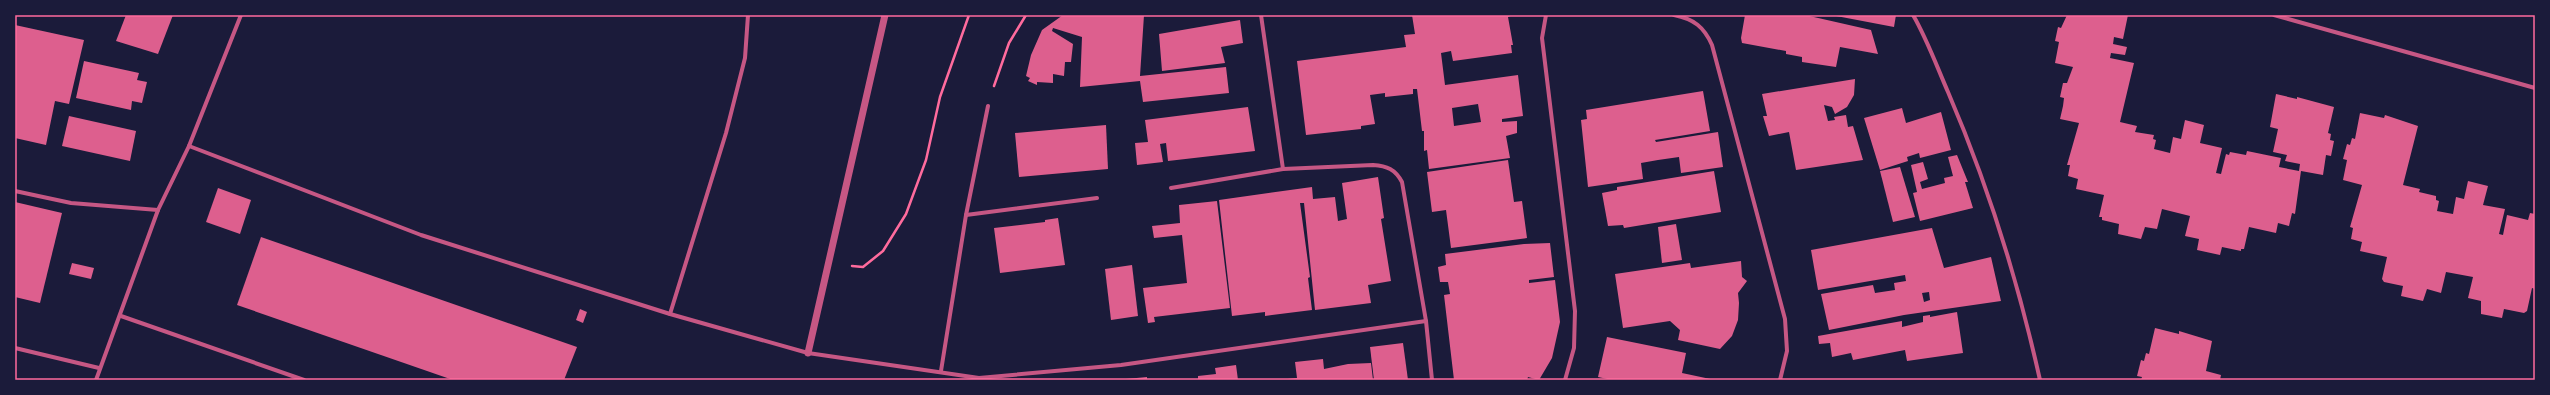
<svg xmlns="http://www.w3.org/2000/svg" width="2550" height="395" viewBox="0 0 2550 395" font-family="Arial,sans-serif">
  <rect width="100%" height="100%" fill="#1b1b3a"/>
  <g fill="#dd5f8e" fill-rule="evenodd">
    <path d="M126,15H173L158,54L116,41Z"/>
    <path d="M1063,15H1144L1140,76L1226,67L1229,93L1143,102L1140,81L1080,87L1082,37L1053,28L1052,31L1073,44L1071,62H1065L1064,76L1053,74V83L1037,82V85L1028,81L1030,78L1026,76L1031,55L1042,30Z"/>
    <path d="M1412,15H1513L1508,17L1513,45H1511L1512,53L1453,61L1451,51L1441,53L1445,85L1518,75L1523,116L1502,119V122L1517,121V133L1506,136L1510,158L1429,169L1427,150L1424,151V131H1422L1417,89H1413V94L1385,97V93L1370,95L1375,124L1361,126V129L1306,135L1297,61L1406,47L1404,35L1415,34ZM1478,104L1481,122L1454,126L1452,108Z"/>
    <path d="M1745,15H1805L1871,30L1878,54L1840,47L1836,67L1802,62V57L1786,54V51L1742,43L1741,38Z"/>
    <path d="M1831,15H1896L1894,27Z"/>
    <path d="M2067,15H2128L2123,39L2114,37L2113,44L2127,47L2125,55L2111,53L2110,58L2134,63L2120,122L2137,126L2135,132L2154,135L2153,139L2156,140L2154,149L2170,153L2173,137L2181,139L2185,120L2204,125L2200,143L2222,148L2216,173L2221,174L2226,154L2229,155L2230,152L2246,155L2247,151L2281,158L2279,167L2299,171L2300,164L2285,161L2287,155L2273,152L2278,129L2270,127L2276,94L2297,99V97L2334,107L2328,133L2331,134L2330,140L2334,141L2331,156L2326,155L2323,175L2301,171L2295,214L2292,213L2289,226L2278,223L2276,233L2249,227L2244,249H2241V251L2222,247L2220,255L2197,250L2199,239L2185,236L2190,216L2162,209L2157,229L2145,227L2141,239L2118,234L2119,224L2102,220V217H2099L2104,195L2076,189L2078,179L2068,176L2070,165H2067L2079,123L2060,119L2063,106L2064,98L2060,97L2063,83H2067L2073,67L2055,63L2059,42L2055,41L2058,27L2061,28Z"/>
    <path d="M1240,20L1243,43L1221,47L1225,63L1162,71L1159,34Z"/>
    <path d="M15,25L84,40L69,104L55,101L46,145L15,138Z"/>
    <path d="M84,61L139,73L137,80L147,82L142,103L132,101L131,110L76,98Z"/>
    <path d="M1855,79L1854,95L1847,107L1835,114L1832,107L1824,105L1828,121L1835,120L1834,117L1846,115L1848,127L1853,126L1863,160L1796,170L1789,132L1769,136L1763,116H1767L1762,94Z"/>
    <path d="M1703,91L1710,131L1655,140L1656,142L1718,132L1723,167L1681,173L1679,157L1658,160L1641,163L1643,179L1588,187L1581,120L1587,119L1586,110Z"/>
    <path d="M1248,107L1255,151L1168,161L1166,143L1160,144L1163,162L1137,165L1135,143L1148,142L1145,120Z"/>
    <path d="M1902,108L1906,123L1941,112L1951,150L1920,158L1919,153L1907,157L1908,161L1880,170L1864,118Z"/>
    <path d="M2360,113L2384,118L2385,115L2418,126L2403,185L2420,189L2419,192L2436,196V200L2439,201L2437,211L2453,214L2456,197L2464,199L2468,181L2488,186L2483,205L2505,209L2499,234L2503,235L2507,215L2528,220L2530,213L2535,214V289L2532,288L2527,311L2524,313L2504,309L2502,318L2481,314V301L2468,298L2473,277L2446,272L2441,293L2427,289L2423,301L2401,296L2403,286L2384,282L2382,279L2387,257L2360,251L2362,242L2351,239L2353,228L2350,227L2362,185L2343,180L2347,160L2343,159L2347,144L2350,145L2352,138L2355,139Z"/>
    <path d="M69,116L136,131L130,161L62,146Z"/>
    <path d="M1106,125L1108,169L1019,177L1015,133Z"/>
    <path d="M1957,155L1968,182H1965L1973,208L1920,221L1913,193L1917,192L1911,165L1923,162L1928,179L1920,182L1922,189L1945,183L1944,178L1953,176L1948,157Z"/>
    <path d="M1508,160L1514,202L1522,201L1527,238L1451,248L1446,210L1432,212L1427,172Z"/>
    <path d="M1900,167L1915,217L1893,222L1880,171Z"/>
    <path d="M1714,171L1721,212L1624,228L1623,225L1608,226L1602,193L1617,190V187Z"/>
    <path d="M1378,177L1384,218L1381,219L1391,281L1368,285L1371,303L1315,310L1304,203H1300L1310,277L1308,278L1312,310L1265,316V312L1232,316L1219,200L1312,187L1313,199L1335,197L1338,221L1347,219L1342,183Z"/>
    <path d="M218,188L251,200L240,234L206,222Z"/>
    <path d="M1217,201L1230,308L1154,317L1155,322L1148,323L1143,288L1187,283L1182,235L1154,238L1152,226L1180,223L1179,205Z"/>
    <path d="M15,202L62,213L40,303L15,297Z"/>
    <path d="M1058,218L1065,265L1000,273L994,228L1045,222V220Z"/>
    <path d="M1676,224L1682,260L1662,263L1658,227Z"/>
    <path d="M1932,228L1944,268L1991,257L2001,301L1904,315L1829,330L1821,294L1873,285L1875,293L1895,290L1894,283L1906,281L1905,275L1818,290L1811,250ZM1929,292L1930,300L1924,302L1922,293Z"/>
    <path d="M261,237L577,347L564,380H453L237,305Z"/>
    <path d="M1550,243L1554,277L1529,280V283L1555,280L1560,322L1552,358L1539,380L1528,377L1527,380H1454L1444,295L1450,294L1448,282H1440L1438,267L1446,265L1445,254L1524,244Z"/>
    <path d="M1741,261L1742,277L1747,281L1738,293L1739,303L1738,320L1732,336L1720,349L1678,340L1680,330L1670,321L1623,328L1615,274L1690,263L1691,268Z"/>
    <path d="M72,263L94,268L91,279L69,274Z"/>
    <path d="M1132,265L1138,316L1111,320L1105,269Z"/>
    <path d="M580,309L587,312L583,323L576,320Z"/>
    <path d="M1957,312L1963,353L1907,361L1905,350L1853,360L1851,353L1832,357L1830,343L1819,344L1818,336L1902,321V327L1923,322V316L1930,315V317Z"/>
    <path d="M2155,328L2179,334V331L2212,341L2206,371L2221,375L2220,380H2141L2142,377L2137,376L2141,360L2144,361L2146,353L2149,354Z"/>
    <path d="M1607,337L1686,353L1682,373L1715,380H1612L1598,377Z"/>
    <path d="M1403,343L1408,380H1374L1370,347Z"/>
    <path d="M1323,359L1324,369L1348,364L1371,363L1373,380H1278L1297,378L1295,362Z"/>
    <path d="M1236,365L1238,380H1198V376L1216,374L1215,368Z"/>
    <path d="M1147,377V380H1126V379Z"/>
  </g>
  <g fill="none" stroke-linecap="round" stroke-linejoin="round">
    <g stroke="#ff6b9d" stroke-width="2.5">
      <path d="M994,86L1009,43L1026,15"/>
      <path d="M852,266L863,267L883,251L906,214L926,160L940,97L969,15"/>
    </g>
    <g stroke="#c65784" stroke-width="4">
      <path d="M1261,15L1283,169"/>
      <path d="M1546,15L1542,38L1575,311L1574,348L1565,380"/>
      <path d="M1674,15C1694,19 1704,27 1712,45L1785,319L1787,351L1780,380"/>
      <path d="M1913,15C1927,39 1937,67 1948,92C1988,185 2018,281 2040,380"/>
      <path d="M2274,15L2535,88"/>
      <path d="M189,146L421,235L670,314L808,353L979,378L1121,365L1426,321"/>
      <path d="M1171,188L1283,169L1373,165C1387,166 1395,169 1402,182L1426,321L1432,380"/>
      <path d="M15,191L71,203L158,210"/>
      <path d="M966,215L1097,198"/>
      <path d="M670,314L726,133L745,58L748,15"/>
      <path d="M121,316L304,380"/>
      <path d="M15,348L99,368"/>
      <path d="M941,371L966,215L988,106"/>
      <path d="M96,380L158,210L189,146L241,15"/>
    </g>
    <path stroke="#c65784" stroke-width="7" d="M808,353L885,15"/>
  </g>
  <rect width="2550" height="395" fill="none" stroke="#1b1b3a" stroke-width="32"/>
  <rect x="16" y="16" width="2518" height="363" fill="none" stroke="#ff6b9d" stroke-width="1.5"/>
</svg>
